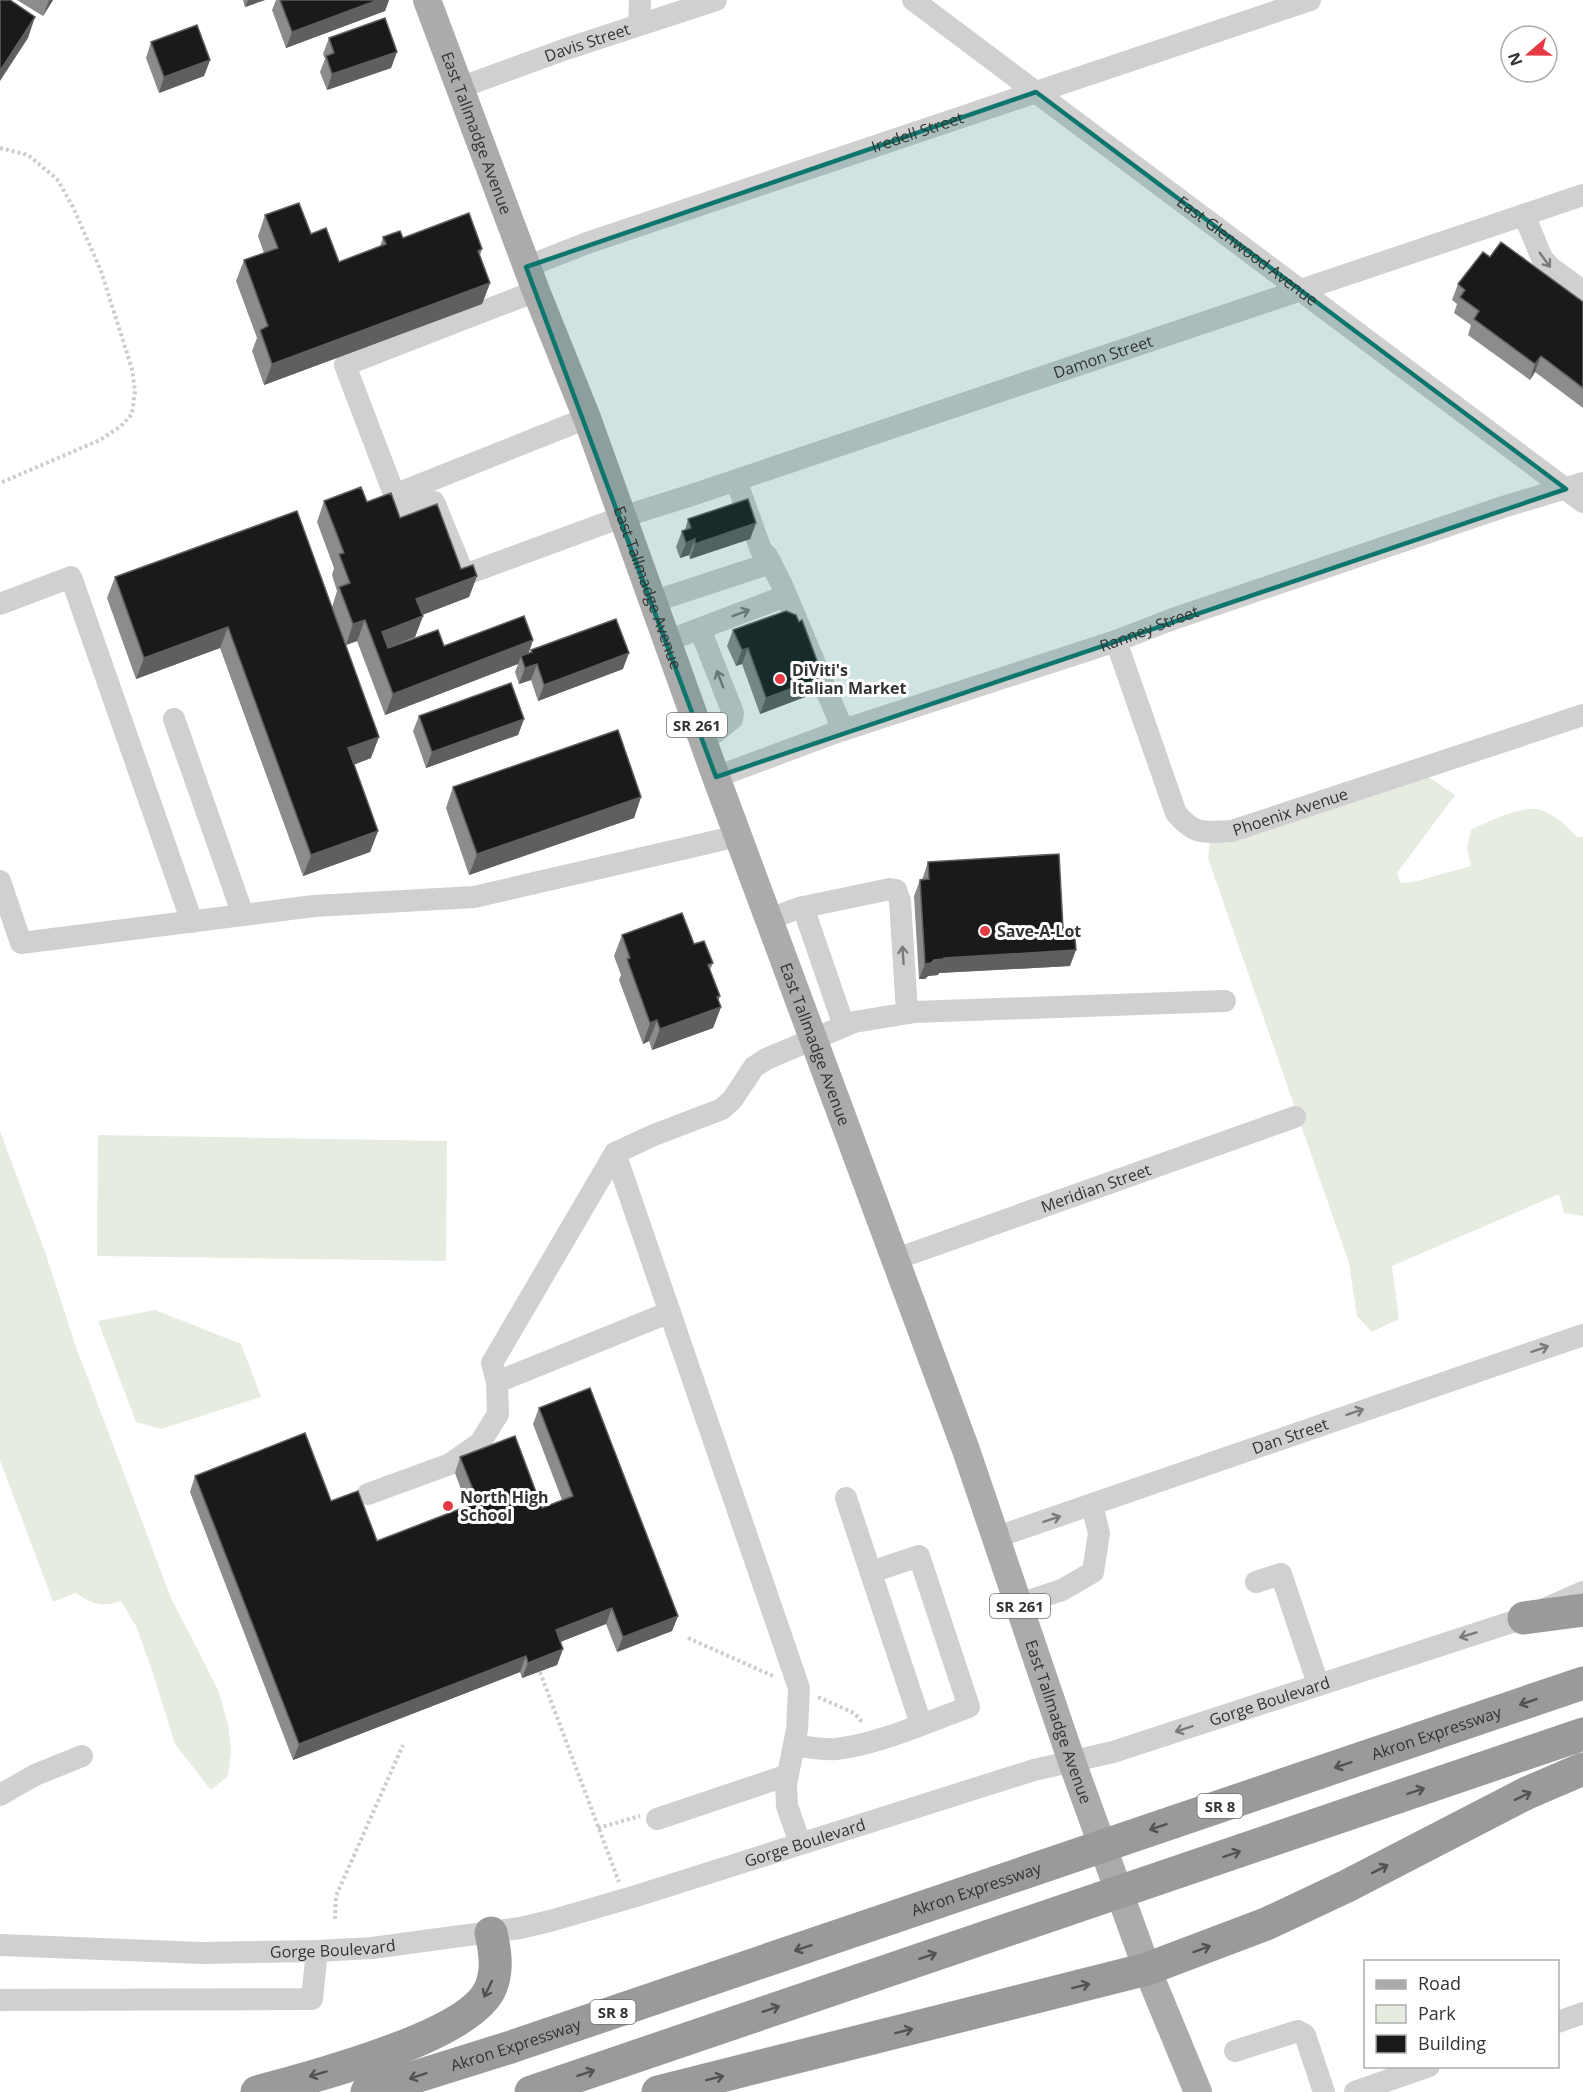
<svg xmlns="http://www.w3.org/2000/svg" width="1583" height="2092" viewBox="0 0 1583 2092" font-family="'Open Sans',sans-serif">
  <rect width="100%" height="100%" fill="#fff"/>
  <g fill="#e6ecdf">
    <path d="M1427,776L1455,795L1397,873L1401,883L1417,881L1471,866L1467,848L1471,830C1487,822 1517,808 1535,809C1550,810 1567,826 1577,837H1583V1216L1564,1213L1559,1194L1392,1266L1399,1319L1372,1332L1357,1316L1349,1263L1208,858L1210,838Z"/>
    <path d="M0,1131L45,1252L76,1347L171,1598L218,1690L228,1724L231,1751L228,1776L211,1790L175,1744L151,1667L136,1626L121,1601C100,1608 94,1604 75,1593L53,1602L0,1460Z"/>
    <path d="M98,1135L447,1141L446,1261L97,1256Z"/>
    <path d="M155,1310L241,1344L261,1397L161,1429L136,1422L98,1321Z"/>
  </g>
  <g fill="none" stroke-linecap="round" stroke-linejoin="round">
    <g stroke="#cdcdcd" stroke-width="4" stroke-dasharray="3 3" stroke-linecap="butt">
      <path d="M0,148L28,155L57,179L73,207L101,271L132,369L135,391L132,414L121,426L100,440L0,483"/>
      <path d="M688,1638L773,1676"/>
      <path d="M540,1672L619,1882"/>
      <path d="M818,1697L854,1713L863,1723"/>
      <path d="M598,1828L640,1816"/>
      <path d="M335,1919L336,1896L403,1745"/>
    </g>
    <g stroke="#d0d0d0" stroke-width="22">
      <path id="s1" d="M913,0L1583,502"/>
      <path d="M639,25L640,0"/>
      <path id="s2" d="M459,88L566,49L716,0"/>
      <path d="M1524,215L1542,258L1551,268L1583,291"/>
      <path id="s3" d="M526,267L587,243L1310,0"/>
      <path id="s4" d="M536,291L345,365L402,515L434,502L464,575L622,517L692,495L1583,195"/>
      <path d="M736,480L761,550L767,556L781,583L843,730"/>
      <path d="M394,495L587,418"/>
      <path d="M652,602L771,563"/>
      <path d="M0,604L71,577L192,922"/>
      <path d="M700,629L733,713L732,719L703,742"/>
      <path d="M667,641L786,596"/>
      <path id="s5" d="M1116,641L1176,813C1195,836 1204,832 1232,831L1583,715"/>
      <path d="M174,719L243,915"/>
      <path id="s6" d="M716,777L837,732L1116,641L1173,619L1503,507L1583,483"/>
      <path d="M0,881L21,943L314,906L474,897L738,836"/>
      <path d="M803,907L844,1026"/>
      <path d="M769,919L799,908L890,889L896,890L900,901L907,1013"/>
      <path d="M615,1153L492,1363L497,1382L670,1312"/>
      <path id="s7" d="M896,1259L1295,1117"/>
      <path d="M368,1494L450,1464L480,1443L498,1414L497,1382"/>
      <path d="M846,1498L921,1724"/>
      <path id="s8" d="M997,1537L1583,1335"/>
      <path d="M1256,1582L1281,1574L1318,1684"/>
      <path d="M1019,1604L1062,1590L1093,1572L1099,1533L1092,1505"/>
      <path d="M794,1745C808,1747 822,1750 836,1749C880,1744 927,1722 969,1707L919,1556L871,1572"/>
      <path d="M0,1795L35,1775L82,1756"/>
      <path d="M657,1819L788,1775"/>
      <path d="M800,1843L787,1806L786,1784L797,1730L799,1688L615,1153L654,1135L722,1109L732,1100L754,1067L766,1059L854,1022L915,1012L1225,1001"/>
      <path id="s9" d="M0,1945L202,1953L317,1951L372,1948L520,1928L550,1921L636,1896L1034,1770L1113,1752L1524,1618L1583,1592"/>
      <path d="M0,2000L312,1999L317,1951"/>
      <path d="M1558,2022L1583,2013"/>
      <path d="M1235,2051L1298,2031L1305,2035L1324,2092"/>
      <path d="M1355,2092L1429,2066"/>
    </g>
    <path stroke="#ababab" stroke-width="28" id="s10" d="M427,0L536,291L587,418L716,777L966,1450L1072,1762L1147,1969L1198,2092"/>
    <g stroke="#9a9a9a" stroke-width="33">
      <path d="M1524,1618L1583,1610"/>
      <path d="M257,2092C308,2078 472,2037 491,1987C498,1969 495,1951 491,1933"/>
      <path id="s11" d="M367,2092L511,2047L1583,1683"/>
      <path d="M531,2092L1583,1734"/>
      <path d="M658,2092L1147,1969L1266,1924L1347,1886L1527,1793L1583,1769"/>
    </g>
  </g>
  <g fill="#8c8c8c">
    <path d="M17,0H53L43,16Z"/>
    <path d="M243,0H265L245,7Z"/>
    <path d="M276,0H389L385,11L286,48L272,10Z"/>
    <path d="M329,38L397,52L391,68L327,90L320,72L325,59L323,54Z"/>
    <path d="M151,42L210,60L204,76L159,93L146,58Z"/>
    <path d="M265,215L311,234L339,262L380,247L383,237L403,238L482,249L480,255L490,283L482,304L264,385L252,351L257,338L236,281L244,260L264,253L258,236Z"/>
    <path d="M1490,257L1583,302V408L1535,372L1530,380L1468,335L1471,325L1454,313L1457,304L1452,300L1458,284Z"/>
    <path d="M324,501L367,502L400,518L461,569L477,576L469,597L422,615L423,616L415,637L388,647V648L444,646L533,640L528,653H530L531,650L623,669L538,701L531,680L519,684L515,672L518,664L385,715L357,641L346,645L371,758L353,765L378,831L370,852L303,876L220,648L136,679L107,598L115,577L332,607L337,591L332,575L334,568L317,522Z"/>
    <path d="M688,519L756,523L750,539L690,559L689,555L680,558L676,547L682,531L685,530Z"/>
    <path d="M733,630L823,677L818,692L760,714L742,664L736,666L727,646Z"/>
    <path d="M419,716L524,719L518,735L426,768L413,731Z"/>
    <path d="M453,787L641,797L634,818L469,875L446,808Z"/>
    <path d="M928,862L1063,928L1070,966L939,973L938,975L928,976L925,979H919L914,896L920,880H922Z"/>
    <path d="M622,935L694,944L713,963L710,970L720,996L718,1000L721,1007L713,1028L652,1050L649,1041L643,1044L619,980L621,975L614,956Z"/>
    <path d="M539,1408L678,1616L672,1631L617,1652L606,1624L560,1642L563,1649L557,1665L522,1678L520,1672L293,1760L190,1492L195,1476L331,1501L377,1541L467,1506L455,1473L460,1457L542,1508L562,1500L533,1424Z"/>
  </g>
  <g fill="#5f5f5f">
    <path d="M49,0H53L43,16Z"/>
    <path d="M248,0H265L245,7Z"/>
    <path d="M378,0H389L385,11L286,48L292,32Z"/>
    <path d="M35,17L28,38L0,81V71Z"/>
    <path d="M397,52L391,68L327,90L332,74Z"/>
    <path d="M210,60L204,76L159,93L164,77Z"/>
    <path d="M490,283L482,304L264,385L272,364Z"/>
    <path d="M1541,356L1535,372L1530,380L1535,364Z"/>
    <path d="M756,523L750,539L690,559L695,544Z"/>
    <path d="M695,539L689,555L680,558L686,543Z"/>
    <path d="M477,576L469,597L409,620L416,599Z"/>
    <path d="M423,616L415,637L377,652L382,632Z"/>
    <path d="M365,620L357,641L346,645L353,624Z"/>
    <path d="M228,627L220,648L136,679L144,658Z"/>
    <path d="M533,640L526,661L521,656L518,664L385,715L393,694Z"/>
    <path d="M748,648L742,664L736,666L742,650Z"/>
    <path d="M629,653L623,669L538,701L544,685Z"/>
    <path d="M537,664L531,680L519,684L525,668Z"/>
    <path d="M823,677L818,692L760,714L766,698Z"/>
    <path d="M524,719L518,735L426,768L432,752Z"/>
    <path d="M379,737L371,758L340,770L348,748Z"/>
    <path d="M641,797L634,818L469,875L477,854Z"/>
    <path d="M378,831L370,852L303,876L311,855Z"/>
    <path d="M1076,950L1070,966L939,973L938,975L928,976L925,979H919L925,964L944,958Z"/>
    <path d="M720,996L715,1009L721,1007L713,1028L652,1050L660,1029Z"/>
    <path d="M657,1020L649,1041L643,1044L650,1023Z"/>
    <path d="M612,1608L606,1624L550,1646L556,1630Z"/>
    <path d="M678,1616L672,1631L617,1652L623,1637Z"/>
    <path d="M563,1649L557,1665L522,1678L528,1663Z"/>
    <path d="M526,1656L520,1672L293,1760L299,1744Z"/>
  </g>
  <g fill="#1a1a1a" stroke="#5f5f5f" stroke-width="1.5">
    <path d="M0,0H10L35,17L0,71Z"/>
    <path d="M280,0H378L292,32Z"/>
    <path d="M385,18L397,52L332,74L326,56L334,53L329,38Z"/>
    <path d="M197,25L210,60L164,77L151,42Z"/>
    <path d="M299,203L311,234L326,228L339,262L386,244L383,237L400,231L403,238L469,213L482,249L478,251L490,283L272,364L260,330L268,326L244,260L278,248L265,215Z"/>
    <path d="M1501,242L1583,302V388L1541,356L1535,364L1474,319L1479,311L1460,297L1465,290L1458,284L1483,252L1490,257Z"/>
    <path d="M361,487L367,502L391,493L400,518L437,504L461,569L473,565L477,576L416,599L423,616L382,632L388,648L438,630L444,646L524,616L533,640L393,694L365,620L353,624L339,587L350,583L339,554L344,553L324,501Z"/>
    <path d="M748,499L756,523L695,544V539L686,543L682,531L691,528L688,519Z"/>
    <path d="M297,511L379,737L348,748L378,831L311,855L228,627L144,658L115,577Z"/>
    <path d="M786,611L796,615L799,622L802,620L823,677L766,698L748,648L742,650L733,630Z"/>
    <path d="M616,619L629,653L544,685L537,664L525,668L521,656L532,652L531,650Z"/>
    <path d="M511,683L524,719L432,752L419,716Z"/>
    <path d="M618,730L641,797L477,854L453,787Z"/>
    <path d="M1059,854L1063,928L1074,927L1076,950L944,958V959L934,960L931,963L925,964L920,880L929,879L928,862Z"/>
    <path d="M682,913L694,944L704,941L713,963L708,965L720,996L717,997L721,1007L660,1029L657,1020L650,1023L627,959L630,958L622,935Z"/>
    <path d="M590,1388L678,1616L623,1637L612,1608L556,1630L563,1649L528,1663L526,1656L299,1744L195,1476L305,1433L331,1501L358,1491L377,1541L478,1502L460,1457L515,1436L542,1508L573,1496L539,1408Z"/>
  </g>
  <defs><path id="oneway-shaft" d="M-6 0H5M1.5-3L5.5 0L1.5 3" fill="none" stroke-width="1.6" stroke-linecap="round" stroke-linejoin="round" transform="scale(1.5)"/></defs>
  <g stroke="#7a7a7a">
    <use href="#oneway-shaft" transform="translate(1545 260) rotate(54)"/>
    <use href="#oneway-shaft" transform="translate(741 613) rotate(-21)"/>
    <use href="#oneway-shaft" transform="translate(720 679) rotate(-111)"/>
    <use href="#oneway-shaft" transform="translate(903 955) rotate(-94)"/>
    <use href="#oneway-shaft" transform="translate(1540 1349) rotate(-19)"/>
    <use href="#oneway-shaft" transform="translate(1355 1412) rotate(-19)"/>
    <use href="#oneway-shaft" transform="translate(1052 1519) rotate(-19)"/>
    <use href="#oneway-shaft" transform="translate(1468 1635) rotate(163)"/>
    <use href="#oneway-shaft" transform="translate(1184 1729) rotate(162)"/>
  </g>
  <g stroke="#525252">
    <use href="#oneway-shaft" transform="translate(1528 1702) rotate(161)"/>
    <use href="#oneway-shaft" transform="translate(1343 1765) rotate(161)"/>
    <use href="#oneway-shaft" transform="translate(1416 1791) rotate(-19)"/>
    <use href="#oneway-shaft" transform="translate(1523 1796) rotate(-26)"/>
    <use href="#oneway-shaft" transform="translate(1158 1827) rotate(161)"/>
    <use href="#oneway-shaft" transform="translate(1232 1854) rotate(-19)"/>
    <use href="#oneway-shaft" transform="translate(1380 1869) rotate(-27)"/>
    <use href="#oneway-shaft" transform="translate(803 1948) rotate(161)"/>
    <use href="#oneway-shaft" transform="translate(1202 1949) rotate(-20)"/>
    <use href="#oneway-shaft" transform="translate(928 1956) rotate(-19)"/>
    <use href="#oneway-shaft" transform="translate(1081 1986) rotate(-14)"/>
    <use href="#oneway-shaft" transform="translate(488 1989) rotate(116)"/>
    <use href="#oneway-shaft" transform="translate(771 2009) rotate(-19)"/>
    <use href="#oneway-shaft" transform="translate(904 2031) rotate(-14)"/>
    <use href="#oneway-shaft" transform="translate(586 2073) rotate(-19)"/>
    <use href="#oneway-shaft" transform="translate(318 2074) rotate(163)"/>
    <use href="#oneway-shaft" transform="translate(418 2076) rotate(162)"/>
    <use href="#oneway-shaft" transform="translate(715 2078) rotate(-14)"/>
  </g>
  <path fill="#0f766e" fill-opacity="0.2" stroke="#0f766e" stroke-width="4.5" stroke-linejoin="round" d="M1036,92L1566,489L716,777L526,267Z"/>
  <g fill="#e63946" stroke="#fff" stroke-width="2">
    <circle cx="780" cy="679" r="6"/>
    <circle cx="985" cy="931" r="6"/>
    <circle cx="448" cy="1506" r="6"/>
  </g>
  <g text-anchor="middle" dominant-baseline="central" stroke-width="6" stroke-linejoin="round" paint-order="stroke">
    <g fill="#fff" stroke="#707070" stroke-width="1.5">
      <rect x="667" y="713" width="60" height="24" rx="4.5"/>
      <rect x="990" y="1594" width="60" height="24" rx="4.5"/>
      <rect x="1197.5" y="1794" width="45" height="24" rx="4.5"/>
      <rect x="590.5" y="2000" width="45" height="24" rx="4.5"/>
    </g>
    <g font-size="15" font-weight="bold" fill="#333">
      <text x="697" y="725">SR 261</text>
      <text x="1020" y="1606">SR 261</text>
      <text x="1220" y="1806">SR 8</text>
      <text x="613" y="2012">SR 8</text>
    </g>
    <g font-size="16" fill="#333" stroke="#fff">
      <text stroke="none"><textPath href="#s2" startOffset="136">Davis Street</textPath></text>
      <text stroke="none"><textPath href="#s3" startOffset="414">Iredell Street</textPath></text>
      <text stroke="none"><textPath href="#s10" startOffset="142">East Tallmadge Avenue</textPath></text>
      <text stroke="none"><textPath href="#s1" startOffset="418">East Glenwood Avenue</textPath></text>
      <text stroke="none"><textPath href="#s4" startOffset="1154">Damon Street</textPath></text>
      <text stroke="none"><textPath href="#s10" startOffset="628">East Tallmadge Avenue</textPath></text>
      <text stroke="none"><textPath href="#s6" startOffset="458">Ranney Street</textPath></text>
      <text stroke="none"><textPath href="#s5" startOffset="306">Phoenix Avenue</textPath></text>
      <text stroke="none"><textPath href="#s10" startOffset="1114">East Tallmadge Avenue</textPath></text>
      <text stroke="none"><textPath href="#s7" startOffset="212">Meridian Street</textPath></text>
      <text stroke="none"><textPath href="#s8" startOffset="310">Dan Street</textPath></text>
      <text stroke="none"><textPath href="#s9" startOffset="1305">Gorge Boulevard</textPath></text>
      <text stroke="none"><textPath href="#s10" startOffset="1834">East Tallmadge Avenue</textPath></text>
      <text stroke="none"><textPath href="#s11" startOffset="1128">Akron Expressway</textPath></text>
      <text stroke="none"><textPath href="#s9" startOffset="819">Gorge Boulevard</textPath></text>
      <text stroke="none"><textPath href="#s11" startOffset="642">Akron Expressway</textPath></text>
      <text stroke="none"><textPath href="#s9" startOffset="333">Gorge Boulevard</textPath></text>
      <text stroke="none"><textPath href="#s11" startOffset="156">Akron Expressway</textPath></text>
    </g>
    <g font-size="16" font-weight="bold" fill="#333" stroke="#fff" text-anchor="start">
      <text x="792" y="670">DiViti's<tspan x="792" dy="18">Italian Market</tspan></text>
      <text x="997" y="931">Save-A-Lot</text>
      <text x="460" y="1497">North High<tspan x="460" dy="18">School</tspan></text>
    </g>
  </g>
  <rect x="1364" y="1960" width="195" height="108" fill="#ffffff" stroke="#adadad" stroke-width="1.5"/>
  <rect x="1376" y="1980" width="30" height="9" fill="#ababab" stroke="#adadad" stroke-width="1.5"/>
  <text x="1418" y="1990" font-size="18" fill="#333333">Road</text>
  <rect x="1376" y="2005" width="30" height="18" fill="#e6ecdf" stroke="#adadad" stroke-width="1.5"/>
  <text x="1418" y="2020" font-size="18" fill="#333333">Park</text>
  <rect x="1376" y="2035" width="30" height="18" fill="#1a1a1a" stroke="#adadad" stroke-width="1.5"/>
  <text x="1418" y="2050" font-size="18" fill="#333333">Building</text>
  <g transform="translate(1529 54) rotate(250)"><circle r="28" fill="#ffffff" stroke="#adadad" stroke-width="1.5"/>
  <path d="M0-4.5L10 22L0 15L-10 22Z" fill="#e63946"/>
  <text y="-9" font-size="16" font-weight="bold" text-anchor="middle" fill="#333333">N</text>
  </g>
</svg>
